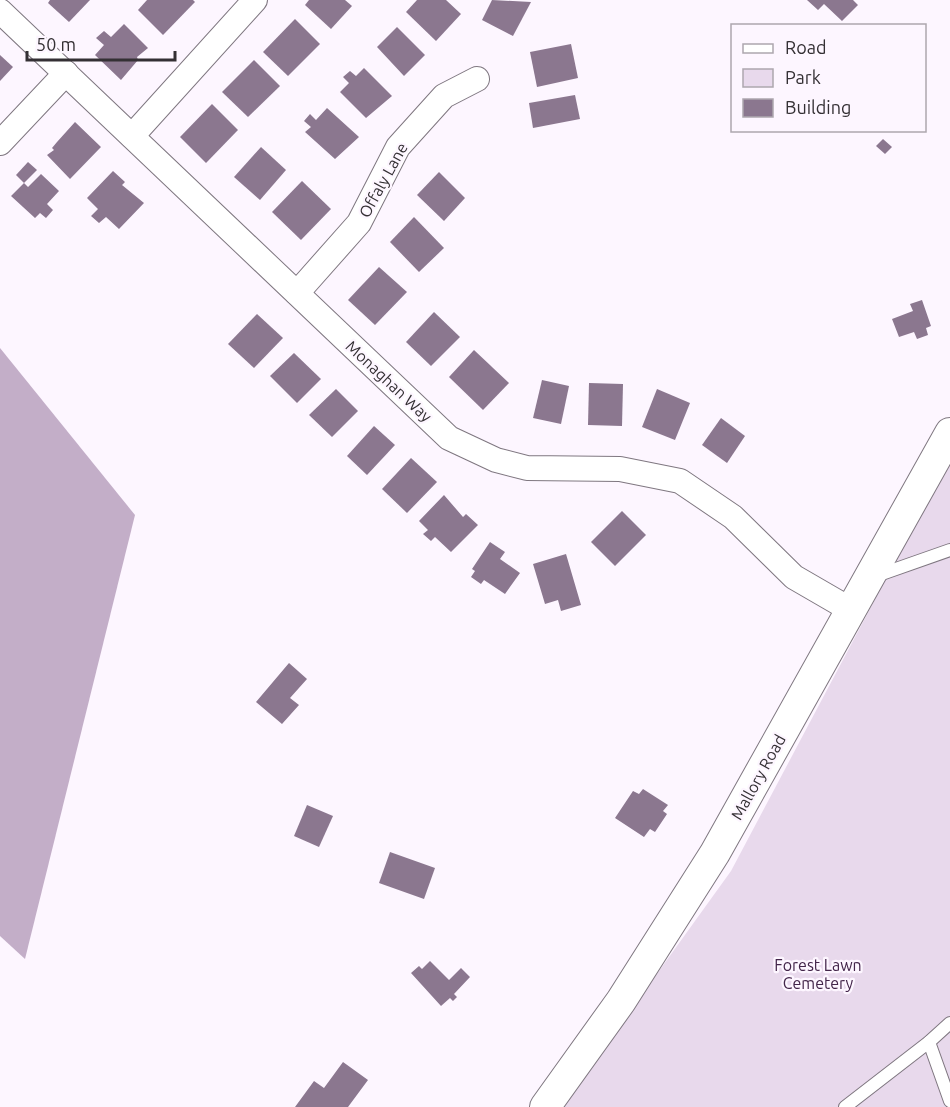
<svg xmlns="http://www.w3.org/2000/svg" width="950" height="1107" viewBox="0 0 950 1107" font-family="Ubuntu,sans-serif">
  <rect width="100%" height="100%" fill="#fdf6ff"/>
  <path fill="#e8d9ec" d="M950,458V1107H561L731,871Z"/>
  <path fill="#c3aec8" d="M0,348L135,515L25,959L0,936Z"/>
  <g fill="#8b778f">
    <path d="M50,0H90L69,22L48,3Z"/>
    <path d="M147,0H193L195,2L163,35L138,10Z"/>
    <path d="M309,0H345L352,6L331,29L305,5Z"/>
    <path d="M417,0H446L461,14L436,41L406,12Z"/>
    <path d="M492,0L531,2L513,36L482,20Z"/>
    <path d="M807,0H853L858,5L842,21L824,4L818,10Z"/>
    <path d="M295,19L320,44L288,76L263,52Z"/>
    <path d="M124,24L148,48L137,57L138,60L121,80L95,55L104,45L96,38L104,31L111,37Z"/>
    <path d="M397,27L425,55L404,76L377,47Z"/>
    <path d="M571,44L578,78L537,87L530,52Z"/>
    <path d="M0,55L13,67L0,81Z"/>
    <path d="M254,60L280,86L248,117L222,92Z"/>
    <path d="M364,68L392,96L366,118L340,92L349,83L343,77L350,71L356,76Z"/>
    <path d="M575,95L580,119L533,128L529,103Z"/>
    <path d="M212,104L238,130L206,163L180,137Z"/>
    <path d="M327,108L359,137L335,159L305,132L311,127L304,121L310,114L316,120Z"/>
    <path d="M75,122L101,147L70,179L47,155L54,150L52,148L57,142Z"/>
    <path d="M883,139L892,147L885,154L876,146Z"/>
    <path d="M261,147L286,170L260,200L234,177Z"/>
    <path d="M28,162L37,170L24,183L16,175Z"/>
    <path d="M113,171L125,182L122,185L144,203L119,229L106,217L99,223L91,216L98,209L87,198Z"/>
    <path d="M439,172L465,198L444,221L417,195Z"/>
    <path d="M41,174L59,191L47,204L53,210L46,218L40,213L35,218L11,196L24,183L28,187Z"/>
    <path d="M302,181L331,209L301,240L272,212Z"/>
    <path d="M414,217L444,248L419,272L390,242Z"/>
    <path d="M379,267L407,292L375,325L348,300Z"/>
    <path d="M922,300L931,326L926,328L928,335L917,339L914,332L899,337L892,319L913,311L910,304Z"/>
    <path d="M434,312L460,337L431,366L406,342Z"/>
    <path d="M257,314L283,338L254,368L228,344Z"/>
    <path d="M474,350L509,383L483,410L449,377Z"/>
    <path d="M294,353L321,379L297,403L270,376Z"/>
    <path d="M542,380L569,386L561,424L533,418Z"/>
    <path d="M589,383L623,384L622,426L588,425Z"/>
    <path d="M336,389L358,411L332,437L309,415Z"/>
    <path d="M657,389L690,403L675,440L642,427Z"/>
    <path d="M721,418L745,436L727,463L702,445Z"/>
    <path d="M374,426L395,445L367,475L347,456Z"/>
    <path d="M411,458L437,482L407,513L382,489Z"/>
    <path d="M444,495L463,517L466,514L478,525L451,552L435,537L431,541L423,534L428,530L419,521Z"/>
    <path d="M622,511L646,535L615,566L591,542Z"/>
    <path d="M490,542L505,552L500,559L520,573L505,594L484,580L481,584L471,577L475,571L472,569Z"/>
    <path d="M566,554L581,605L561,611L558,600L545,604L533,564Z"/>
    <path d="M289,663L307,679L290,698L299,705L282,724L256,702Z"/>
    <path d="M643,789L668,805L663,811L667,814L655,832L650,829L644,837L615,818L633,791L639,794Z"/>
    <path d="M307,805L333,816L319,847L294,836Z"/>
    <path d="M390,852L435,868L424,899L379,883Z"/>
    <path d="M430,961L449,980L461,968L470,977L454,994L457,997L453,1001L450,998L441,1006L411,973L419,966L422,969Z"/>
    <path d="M343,1062L368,1080L348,1107H295L314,1081L324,1088Z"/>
  </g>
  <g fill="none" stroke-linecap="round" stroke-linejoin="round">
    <defs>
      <g id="service">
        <path d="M876,576L950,550"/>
        <path d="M929,1042L950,1101"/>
        <path d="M845,1107L929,1042L950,1023"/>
      </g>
      <g id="minor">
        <path d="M0,11L449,438L496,460L527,468L620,469L680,481L733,517L794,577L851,610"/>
        <path d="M132,136L255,0"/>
        <path d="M0,143L66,73"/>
        <path d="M297,293L359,223L398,147L444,96L477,79"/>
      </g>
      <path id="tertiary" d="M545,1107L621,1001L715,853L950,433"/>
    </defs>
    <use href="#service" stroke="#7f7780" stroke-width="14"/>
    <use href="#minor" stroke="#7f7780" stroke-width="26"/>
    <use href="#tertiary" stroke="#7f7780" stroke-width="32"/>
    <use href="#service" stroke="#fff" stroke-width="12"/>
    <use href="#minor" stroke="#fff" stroke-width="24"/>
    <use href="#tertiary" stroke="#fff" stroke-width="30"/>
  </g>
  <g text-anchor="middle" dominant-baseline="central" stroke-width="4.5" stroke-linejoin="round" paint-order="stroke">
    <g font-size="16" fill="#343034" stroke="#fdf6ff">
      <text transform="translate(383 180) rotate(-61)">Offaly Lane</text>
      <text transform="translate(389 381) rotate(43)">Monaghan Way</text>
      <text transform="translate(758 777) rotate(-61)">Mallory Road</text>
    </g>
    <g font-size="16" fill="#43254a" stroke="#fdf6ff">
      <text x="818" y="965">Forest Lawn<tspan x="818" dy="18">Cemetery</tspan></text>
    </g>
  </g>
  <rect x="731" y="24" width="195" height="108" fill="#fdf6ff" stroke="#ada7ae" stroke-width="1.5"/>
  <rect x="743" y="44" width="30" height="9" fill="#ffffff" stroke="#ada7ae" stroke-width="1.5"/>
  <text x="785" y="54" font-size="18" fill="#343034">Road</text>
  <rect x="743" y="69" width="30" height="18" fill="#e8d9ec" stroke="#ada7ae" stroke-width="1.5"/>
  <text x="785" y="84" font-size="18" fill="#343034">Park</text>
  <rect x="743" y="99" width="30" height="18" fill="#8b778f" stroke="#ada7ae" stroke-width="1.5"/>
  <text x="785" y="114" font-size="18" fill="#343034">Building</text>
  <path d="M27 51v9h148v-9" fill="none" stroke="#343034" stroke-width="3"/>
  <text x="36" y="51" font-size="18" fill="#343034" stroke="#fdf6ff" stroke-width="4.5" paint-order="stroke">50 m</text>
</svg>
